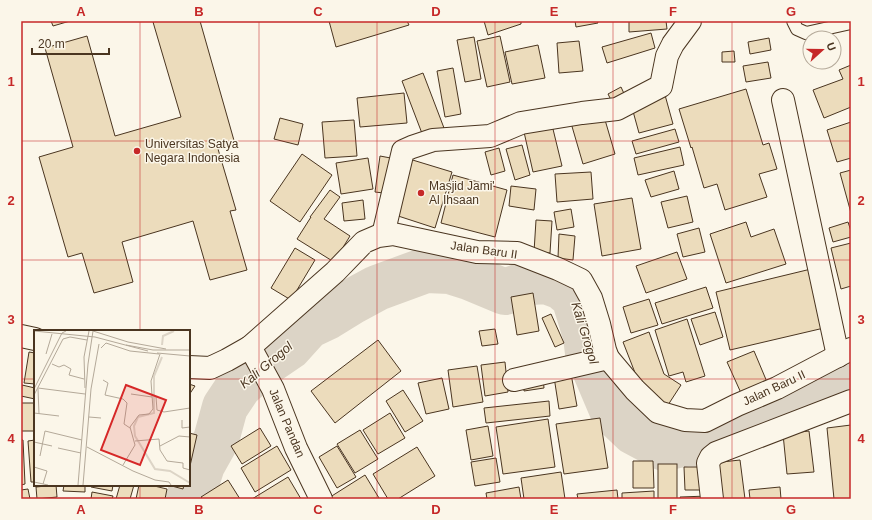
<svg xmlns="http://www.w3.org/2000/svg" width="872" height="520" viewBox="0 0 872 520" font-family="Helvetica,sans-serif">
  <rect width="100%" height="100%" fill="#fbf6e9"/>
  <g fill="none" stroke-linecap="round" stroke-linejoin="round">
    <path stroke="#dcd4c6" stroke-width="46" d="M188,499L195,487L202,465L216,440L225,407L239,386L264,364L289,347L308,326L327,317L353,301L377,288L426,270L450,271L469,277L505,292L531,282L546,281L562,287L574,297L586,336L588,353L613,412L634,432L664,448L687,443L704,444L726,429L791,394L851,373"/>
  </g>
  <g fill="#ecdcbc" stroke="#4a3520">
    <path d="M51,21H70L53,26Z"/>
    <path d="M155,21H200L235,144L218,149L236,210L230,211L247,270L210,280L193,221L122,242L133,282L94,293L82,253L68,257L39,157L73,147L45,48L87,36L115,136L181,117L153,22Z"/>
    <path d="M329,21H407L409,25L336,47Z"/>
    <path d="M484,21H521V24L488,35Z"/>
    <path d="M575,21H597L598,23L576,27Z"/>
    <path d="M629,21H666L667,29L629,32Z"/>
    <path d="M651,33L655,48L607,63L602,47Z"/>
    <path d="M500,36L510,82L487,87L477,41Z"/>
    <path d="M474,37L481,79L465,82L457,40Z"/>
    <path d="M769,38L771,50L750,54L748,42Z"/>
    <path d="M579,41L583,71L559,73L557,43Z"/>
    <path d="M538,45L545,78L512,84L505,52Z"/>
    <path d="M734,51L735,62H722V52Z"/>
    <path d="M768,62L771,78L746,82L743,66Z"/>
    <path d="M851,65V107L824,118L813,90L843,79L839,70Z"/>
    <path d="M453,68L461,114L445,117L437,71Z"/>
    <path d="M423,73L444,128L423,136L402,81Z"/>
    <path d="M621,87L627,100L614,106L608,94Z"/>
    <path d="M746,89L763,145L769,143L777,169L759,174L767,197L725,210L717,184L704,188L692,147L691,148L679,109Z"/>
    <path d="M404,93L407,123L360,127L357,98Z"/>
    <path d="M665,95L673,124L639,133L631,104Z"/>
    <path d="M603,113L615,154L583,164L571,123Z"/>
    <path d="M280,118L303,124L298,145L274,139Z"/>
    <path d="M354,120L357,156L325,158L322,122Z"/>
    <path d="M851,122V158L837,162L827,130Z"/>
    <path d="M552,125L562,166L533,172L524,132Z"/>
    <path d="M675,129L679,142L636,154L632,141Z"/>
    <path d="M522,145L530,175L515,180L506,149Z"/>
    <path d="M680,147L684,165L638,175L634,158Z"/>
    <path d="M499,148L505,171L491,175L485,152Z"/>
    <path d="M302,154L332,175L300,222L270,201Z"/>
    <path d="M380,156L396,159L392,194L375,192Z"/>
    <path d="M368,158L373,189L341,194L336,163Z"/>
    <path d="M406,158L452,172L435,228L389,213Z"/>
    <path d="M851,170V213L840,173Z"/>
    <path d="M674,171L679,189L651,197L645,180Z"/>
    <path d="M591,172L593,199L557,202L555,174Z"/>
    <path d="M453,175L507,190L495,237L441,223Z"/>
    <path d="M511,186L536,189L534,210L509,206Z"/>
    <path d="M330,190L340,197L324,219L350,236L334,262L297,239L311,217H310Z"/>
    <path d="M687,196L693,222L668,228L661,202Z"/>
    <path d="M632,198L641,249L602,256L594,204Z"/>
    <path d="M363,200L365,219L344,221L342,203Z"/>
    <path d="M571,209L574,227L557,230L554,212Z"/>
    <path d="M536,220L552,221L550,253L534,252Z"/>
    <path d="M746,222L751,237L774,229L786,264L726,283L710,234Z"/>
    <path d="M848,222L851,231V237L833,242L829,228Z"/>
    <path d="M699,228L705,252L683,257L677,234Z"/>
    <path d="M559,234L575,236L573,260L558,258Z"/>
    <path d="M851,243V286L841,289L831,248Z"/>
    <path d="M295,248L315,260L291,300L271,288Z"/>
    <path d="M677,252L687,279L646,293L636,266Z"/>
    <path d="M811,269L824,328L730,350L716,292Z"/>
    <path d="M706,287L713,308L662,324L655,303Z"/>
    <path d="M533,293L539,331L517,335L511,297Z"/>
    <path d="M649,299L658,325L631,333L623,307Z"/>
    <path d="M715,312L723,337L700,345L691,319Z"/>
    <path d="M551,314L564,343L555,347L542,318Z"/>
    <path d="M687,319L705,376L686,382L683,372L669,376L655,330Z"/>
    <path d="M495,329L498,344L482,346L479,331Z"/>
    <path d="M649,332L664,374L681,385L668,405L639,383L623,342Z"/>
    <path d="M378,340L401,371L335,423L311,391Z"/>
    <path d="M754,351L767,382L741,393L727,362Z"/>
    <path d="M29,352L35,353V384L24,383Z"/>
    <path d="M505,362L508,392L485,396L481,365Z"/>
    <path d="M477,366L483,402L453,407L448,370Z"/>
    <path d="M571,374L577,406L559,409L554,377Z"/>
    <path d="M442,378L449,409L426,414L418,383Z"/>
    <path d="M543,378L544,388L524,391L523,380Z"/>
    <path d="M189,384L195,386L189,395Z"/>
    <path d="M22,385L35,388V399L21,396Z"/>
    <path d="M403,390L423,421L405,432L386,401Z"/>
    <path d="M549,401L550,416L486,423L484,408Z"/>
    <rect x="21" y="403" width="14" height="28"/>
    <path d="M390,413L405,438L378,454L363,430Z"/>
    <path d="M600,418L608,468L564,474L556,424Z"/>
    <path d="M548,419L555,467L503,474L496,427Z"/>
    <path d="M851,425V499H834L827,428Z"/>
    <path d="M488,426L493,456L471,460L466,430Z"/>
    <path d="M260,428L271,446L242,464L231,446Z"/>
    <path d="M360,430L378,459L355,473L337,444Z"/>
    <path d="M809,431L814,472L787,474L783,434Z"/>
    <path d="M189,433L197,435L190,466L189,465Z"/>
    <path d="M21,440H23L25,484L21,485Z"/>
    <path d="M35,440V482H31L28,441Z"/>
    <path d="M277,446L291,470L255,492L241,468Z"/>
    <path d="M337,446L356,477L337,488L319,457Z"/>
    <path d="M417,447L435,476L398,499H388L373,474Z"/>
    <path d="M496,458L500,482L475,486L471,462Z"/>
    <path d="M740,460L745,499H717L713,463Z"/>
    <path d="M633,461H653L654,488H633Z"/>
    <rect x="658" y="464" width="19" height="35"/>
    <path d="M684,467H707V490H685Z"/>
    <path d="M561,472L565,499H524L521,478Z"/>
    <path d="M365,475L379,498L378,499H327Z"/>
    <path d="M288,477L301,499H252Z"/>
    <path d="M228,480L240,499H203L201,497Z"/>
    <path d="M56,485L57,497L37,499L36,487Z"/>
    <path d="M64,485H85V492L63,491Z"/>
    <path d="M91,485H113L112,491L91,487Z"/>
    <path d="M120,485H134L130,499H116Z"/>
    <path d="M139,485H150L167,489L165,499H136Z"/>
    <path d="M168,485H184L183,489Z"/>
    <path d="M519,487L521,499H487L486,493Z"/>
    <path d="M780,487L781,499H750L749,490Z"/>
    <path d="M28,489L30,499H21V490Z"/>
    <path d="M617,490L618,499H578L577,494Z"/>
    <path d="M654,491V499H622V493Z"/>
    <path d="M92,492L113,496L112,499H91Z"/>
    <path d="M708,496V499H681L680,497Z"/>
  </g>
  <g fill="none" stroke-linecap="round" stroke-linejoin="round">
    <defs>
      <path id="service" d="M793,21L797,29L806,33L851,23"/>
      <g id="minor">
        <path d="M783,100L838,356"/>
        <path d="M383,235L403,151L412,147L433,140L490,136L521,123L582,113L617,109L661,86L667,56L673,44L690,21"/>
        <path d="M21,336L35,339"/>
        <path d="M250,347L273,389L296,448L321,499"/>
        <path d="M189,367L210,368L227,360L250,347L335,272L364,242L378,236L393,234L477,252L517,253L558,269L581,280L591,298L599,324L605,350L608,358L635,390L658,412L685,420L705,421L737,405L777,388L851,349"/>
        <path d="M514,380L608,358"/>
        <path d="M712,499L708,463L711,457L716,453L851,401"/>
      </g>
    </defs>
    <use href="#service" stroke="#4a3520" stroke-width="14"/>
    <use href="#minor" stroke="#4a3520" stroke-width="24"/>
    <use href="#service" stroke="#fbf6e9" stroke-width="12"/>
    <use href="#minor" stroke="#fbf6e9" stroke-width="22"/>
  </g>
  <path fill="none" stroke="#c62828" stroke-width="1" stroke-opacity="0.55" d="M140,21V331M259,21V499M377,21V499M495,21V499M613,21V499M732,21V499M21,141H851M21,260H851M21,379H35M189,379H851M140,485V499"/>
  <g fill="#c62828" stroke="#fbf6e9" stroke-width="1.5">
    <circle cx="137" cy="151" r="4"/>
    <circle cx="421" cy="193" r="4"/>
  </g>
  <g text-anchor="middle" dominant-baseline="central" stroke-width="3" stroke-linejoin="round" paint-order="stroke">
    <g font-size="12" fill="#4a3520" stroke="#fbf6e9" text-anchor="start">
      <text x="145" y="144">Universitas Satya<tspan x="145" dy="14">Negara Indonesia</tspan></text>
      <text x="429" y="186">Masjid Jami'<tspan x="429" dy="14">Al Ihsaan</tspan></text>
    </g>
    <g font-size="12" fill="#4a3520" stroke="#fbf6e9">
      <text transform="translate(484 250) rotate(8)">Jalan Baru II</text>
      <text transform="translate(774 388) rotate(-25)">Jalan Baru II</text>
      <text transform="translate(287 423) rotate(67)">Jalan Pandan</text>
    </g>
    <g font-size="13" font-style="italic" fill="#4a3520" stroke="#fbf6e9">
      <text transform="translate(585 333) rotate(73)">Kali Grogol</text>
      <text transform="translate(266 365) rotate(-40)">Kali Grogol</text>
    </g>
  </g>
  <g transform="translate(34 330)">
    <rect width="156" height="156" fill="#fbf6e9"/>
    <path fill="none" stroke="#dcd4c6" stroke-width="2" d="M128,15L129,6L140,1M128,27L120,46V83L104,87L100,96L101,106L121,139L136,141L156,153"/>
    <path fill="none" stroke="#b4a999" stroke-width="1" d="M0,1L61,7L114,21M59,1L94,12L132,19M92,15L119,20H156M67,18L72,13L96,21L125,24M123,23L156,26M12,24L18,4M18,34L25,37L30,35L37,39L35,45L50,49M69,50L74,53L71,65L89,69L93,73L90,94L96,98M4,58L51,64M51,58L50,27L55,1M0,59L28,3L32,1M4,59L5,84M97,64L118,67M0,65L29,9L36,7L53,10M122,67L123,80L130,82L156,78M0,83L25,86M55,87L67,88M148,90V98L156,97M101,111L125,109L126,120L133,131L149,133V138L156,140M0,112L18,116M126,116L145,106L156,107M53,117L99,141L121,150L135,152L137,155M24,118L47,123M6,126L11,101L48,110M89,135L101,115L96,97L105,85L115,84L119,79L117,51L126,24M0,137L13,141L9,154M0,152L14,155M44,155L54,34L59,1M49,155L57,59L65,14"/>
    <path fill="#d62828" fill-opacity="0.15" stroke="#d62828" stroke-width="2" d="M92,55L132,70L106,135L67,120Z"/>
    <rect width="156" height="156" fill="none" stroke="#4a3520" stroke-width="2"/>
  </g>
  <rect width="872" height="520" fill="none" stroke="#fbf6e9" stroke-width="44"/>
  <g transform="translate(822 50) rotate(69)"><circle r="19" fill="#fbf6e9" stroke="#b4a999"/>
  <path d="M0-3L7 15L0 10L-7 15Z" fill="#c62828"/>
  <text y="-6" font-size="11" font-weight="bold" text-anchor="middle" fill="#4a3520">U</text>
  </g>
  <path d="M32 48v6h77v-6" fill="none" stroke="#4a3520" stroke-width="2"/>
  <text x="38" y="48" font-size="12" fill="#4a3520" stroke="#fbf6e9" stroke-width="3" paint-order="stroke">20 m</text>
  <rect x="22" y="22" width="828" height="476" fill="none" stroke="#c62828" stroke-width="1.5"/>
  <g font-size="13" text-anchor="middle" font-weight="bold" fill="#c62828">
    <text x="81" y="16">A</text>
    <text x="199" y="16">B</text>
    <text x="318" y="16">C</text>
    <text x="436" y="16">D</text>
    <text x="554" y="16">E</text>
    <text x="673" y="16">F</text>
    <text x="791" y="16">G</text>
    <text x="11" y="86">1</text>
    <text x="861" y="86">1</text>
    <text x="11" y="205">2</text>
    <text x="861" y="205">2</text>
    <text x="11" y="324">3</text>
    <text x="861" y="324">3</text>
    <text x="11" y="443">4</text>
    <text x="861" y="443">4</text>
    <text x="81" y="514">A</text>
    <text x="199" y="514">B</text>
    <text x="318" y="514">C</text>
    <text x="436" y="514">D</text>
    <text x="554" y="514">E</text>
    <text x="673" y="514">F</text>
    <text x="791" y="514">G</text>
  </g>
</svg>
